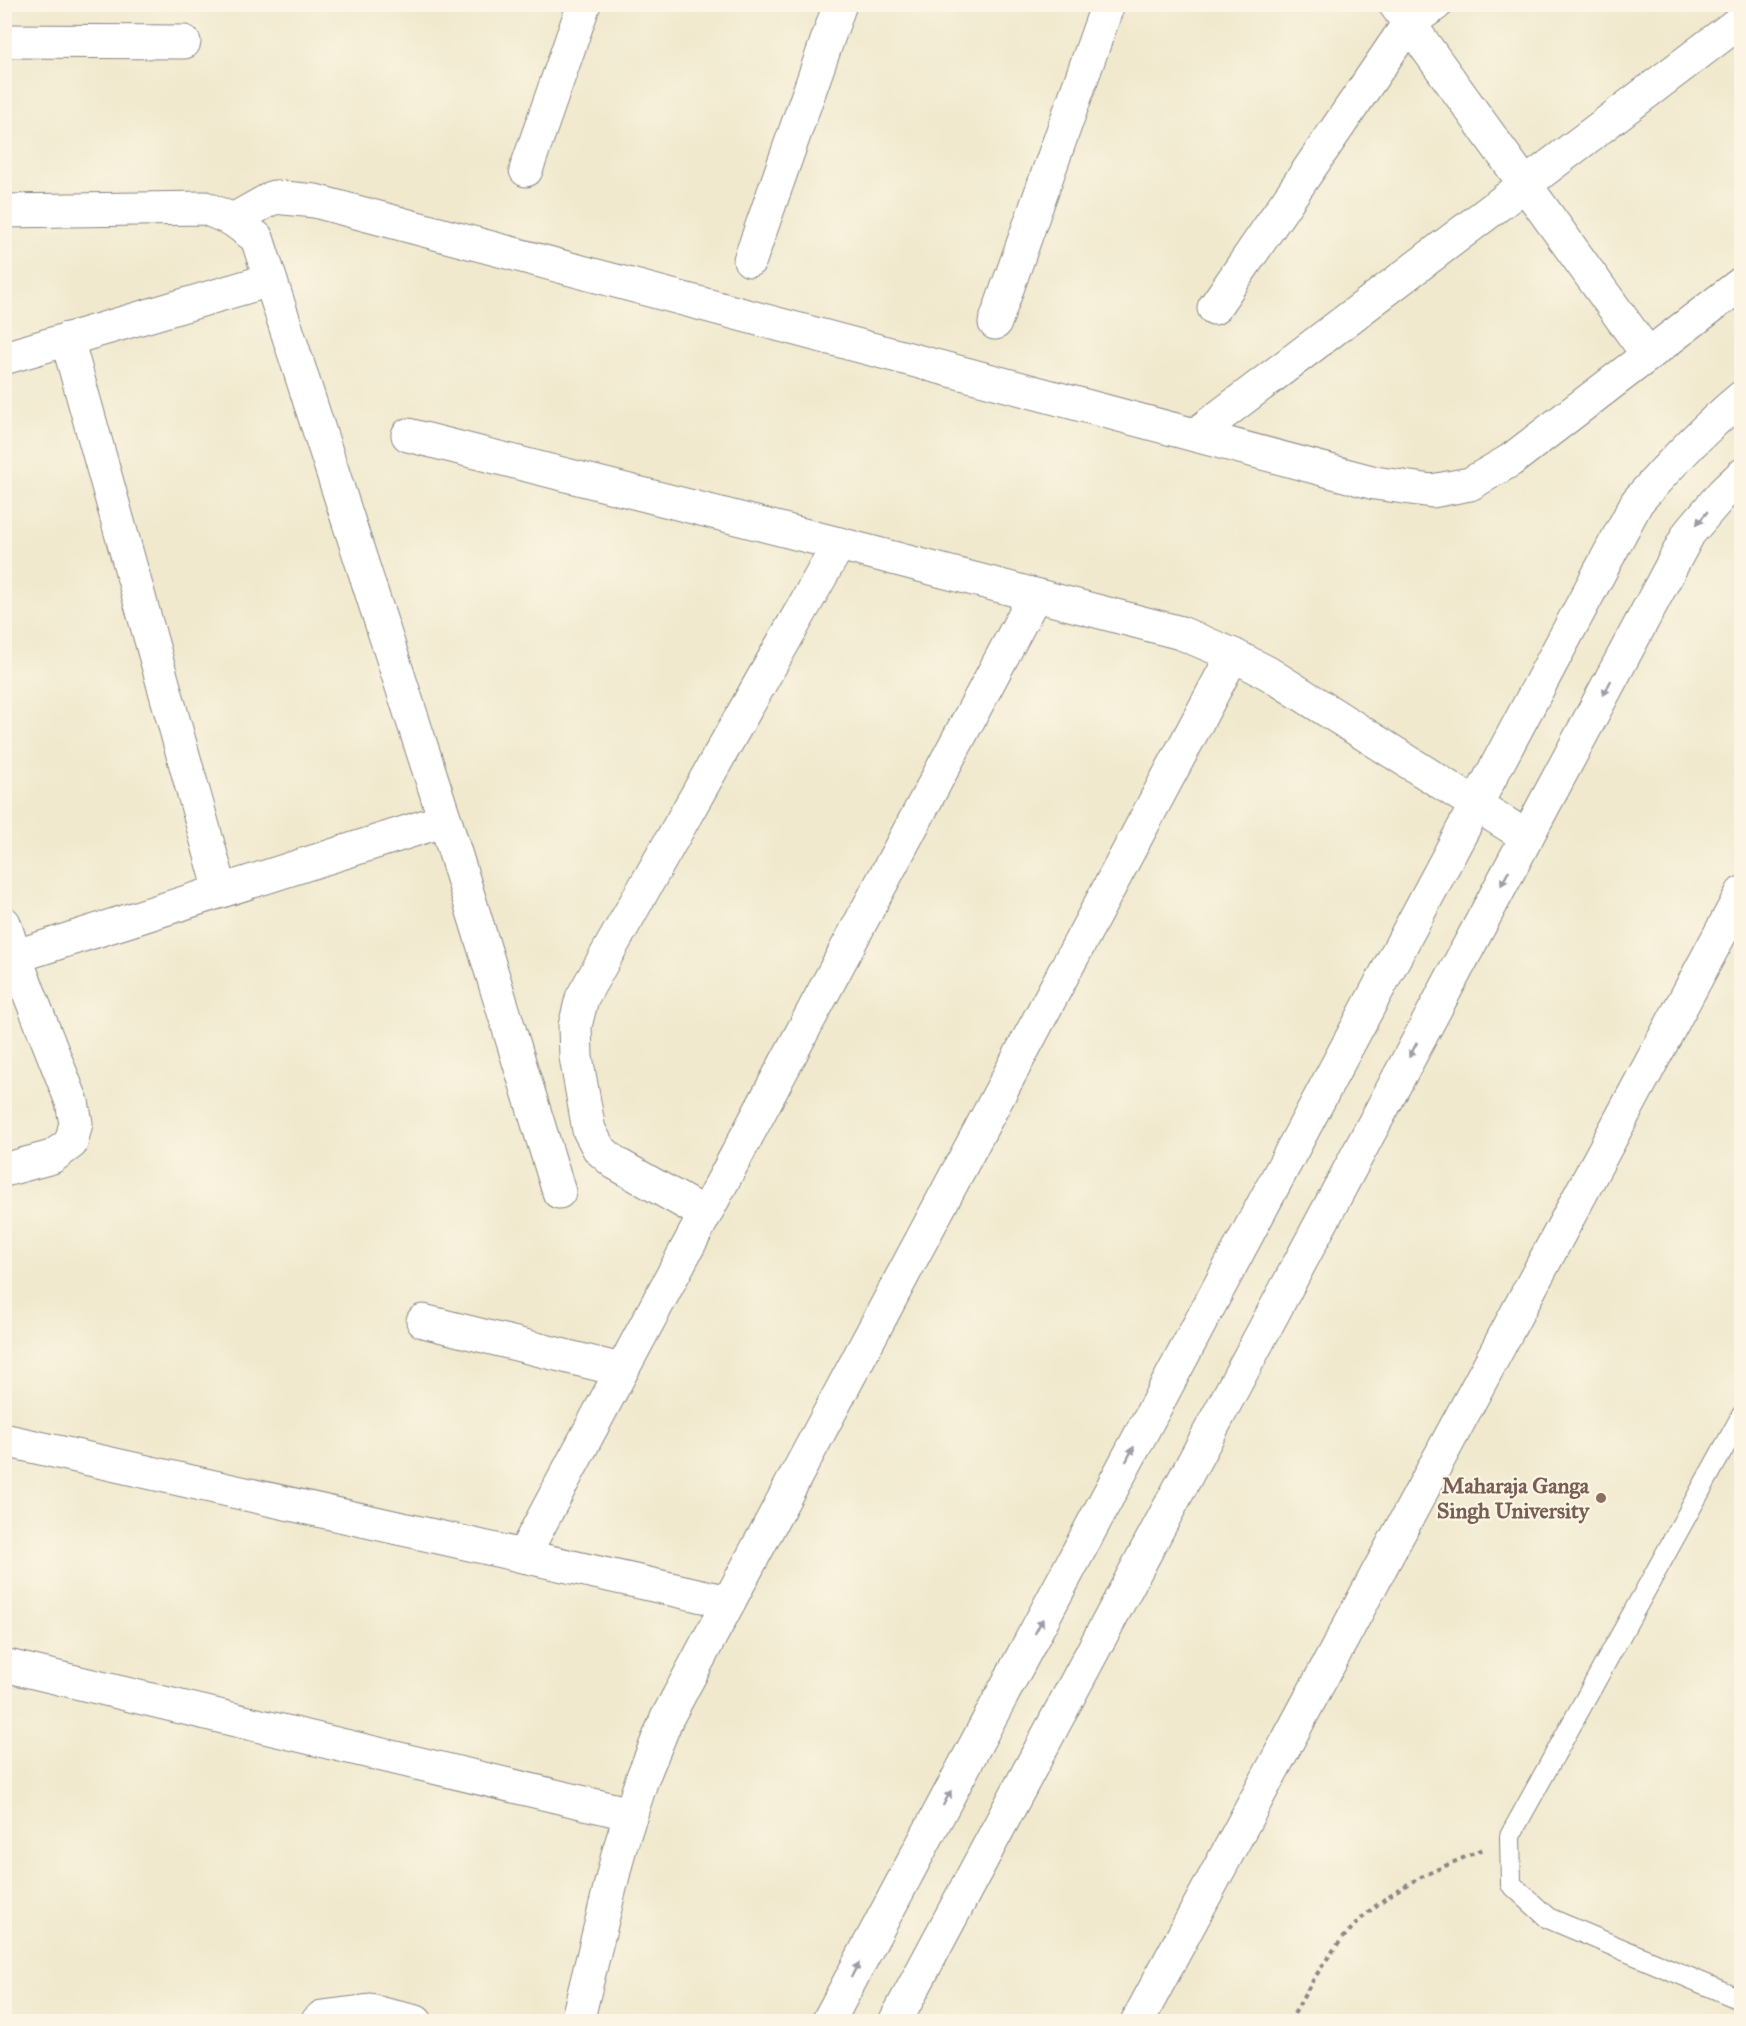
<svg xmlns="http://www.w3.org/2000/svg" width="1746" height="2026" viewBox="0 0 1746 2026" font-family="'IM FELL Great Primer',serif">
  <rect width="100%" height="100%" fill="#fcf5e5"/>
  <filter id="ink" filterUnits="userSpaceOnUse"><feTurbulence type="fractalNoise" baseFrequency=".0167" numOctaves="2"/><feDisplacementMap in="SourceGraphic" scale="12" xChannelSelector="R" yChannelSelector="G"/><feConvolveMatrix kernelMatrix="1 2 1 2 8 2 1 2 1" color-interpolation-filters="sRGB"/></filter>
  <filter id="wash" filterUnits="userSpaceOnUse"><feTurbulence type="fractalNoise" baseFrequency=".008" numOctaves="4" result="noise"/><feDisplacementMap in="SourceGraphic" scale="24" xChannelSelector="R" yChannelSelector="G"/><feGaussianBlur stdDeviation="1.35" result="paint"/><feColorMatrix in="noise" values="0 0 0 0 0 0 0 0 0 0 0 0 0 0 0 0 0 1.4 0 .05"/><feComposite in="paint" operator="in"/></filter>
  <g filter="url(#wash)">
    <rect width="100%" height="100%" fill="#f0e9ce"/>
  </g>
  <g filter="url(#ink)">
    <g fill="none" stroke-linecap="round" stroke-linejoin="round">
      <defs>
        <path id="lane" d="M1742,1415L1510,1836L1511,1884L1548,1918L1742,2000"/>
        <g id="street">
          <path d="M1395,4L1648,355"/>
          <path d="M4,41L184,42"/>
          <path d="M526,170L584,4"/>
          <path d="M4,211L205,208L233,220L257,238L445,820L559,1192"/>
          <path d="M233,220L274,197L315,201L1375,483L1432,491L1470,484L1511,460L1742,283"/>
          <path d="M750,260L840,4"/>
          <path d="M1214,308L1409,23L1436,4"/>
          <path d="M995,323L1108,4"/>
          <path d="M67,339L221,891"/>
          <path d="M4,358L270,280"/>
          <path d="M408,435L839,544L1181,633L1233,655L1268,673L1527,837"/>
          <path d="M1195,435L1742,20"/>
          <path d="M4,923L15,957L72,1102L76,1123L71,1143L52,1157L4,1170"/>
          <path d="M4,960L445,820"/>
          <path d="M705,1214L615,1163L599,1149L589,1130L576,1057L575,1026L582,998L839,544"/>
          <path d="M423,1321L621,1370"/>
          <path d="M4,1440L729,1602"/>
          <path d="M523,1556L1035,595"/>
          <path d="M4,1665L631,1814"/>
          <path d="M317,2022L322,2017L370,2011L416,2022"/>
          <path d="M577,2022L619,1851L642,1779L667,1718L1233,655"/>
          <path d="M828,2022L1637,502C1670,464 1703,429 1742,397"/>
          <path d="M895,2022L1689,533L1723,493L1742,475"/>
          <path d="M1137,2022L1742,893"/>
        </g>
      </defs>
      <use href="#lane" stroke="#898684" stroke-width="22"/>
      <use href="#street" stroke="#898684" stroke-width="35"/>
      <path stroke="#898684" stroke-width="4" stroke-dasharray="4.5 4.5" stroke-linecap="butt" d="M1290,2022C1320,1964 1350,1917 1408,1884C1431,1871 1458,1861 1482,1849"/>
      <use href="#lane" stroke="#fff" stroke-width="20"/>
      <use href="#street" stroke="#fff" stroke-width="33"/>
    </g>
    <defs><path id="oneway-solid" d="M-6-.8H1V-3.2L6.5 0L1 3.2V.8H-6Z" transform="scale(1.5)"/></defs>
    <g fill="#9c9ca7">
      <use href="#oneway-solid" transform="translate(1702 518) rotate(130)"/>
      <use href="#oneway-solid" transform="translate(1607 688) rotate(118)"/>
      <use href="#oneway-solid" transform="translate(1505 878) rotate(118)"/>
      <use href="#oneway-solid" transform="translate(1413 1050) rotate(118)"/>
      <use href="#oneway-solid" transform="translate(1130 1454) rotate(-62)"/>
      <use href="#oneway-solid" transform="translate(1039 1626) rotate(-62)"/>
      <use href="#oneway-solid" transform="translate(947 1798) rotate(-62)"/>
      <use href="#oneway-solid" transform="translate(855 1970) rotate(-62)"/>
    </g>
  </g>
  <circle fill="#8d6e63" stroke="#fcf5e5" stroke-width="2" cx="1601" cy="1498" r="6"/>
  <g text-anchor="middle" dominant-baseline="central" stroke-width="4.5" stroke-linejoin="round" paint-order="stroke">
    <g font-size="22" font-weight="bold" fill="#785e54" stroke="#fcf5e5" text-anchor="end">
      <text x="1589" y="1485">Maharaja Ganga<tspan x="1589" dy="25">Singh University</tspan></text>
    </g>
  </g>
  <rect width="1746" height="2026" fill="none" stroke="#fcf5e5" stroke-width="24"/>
</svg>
